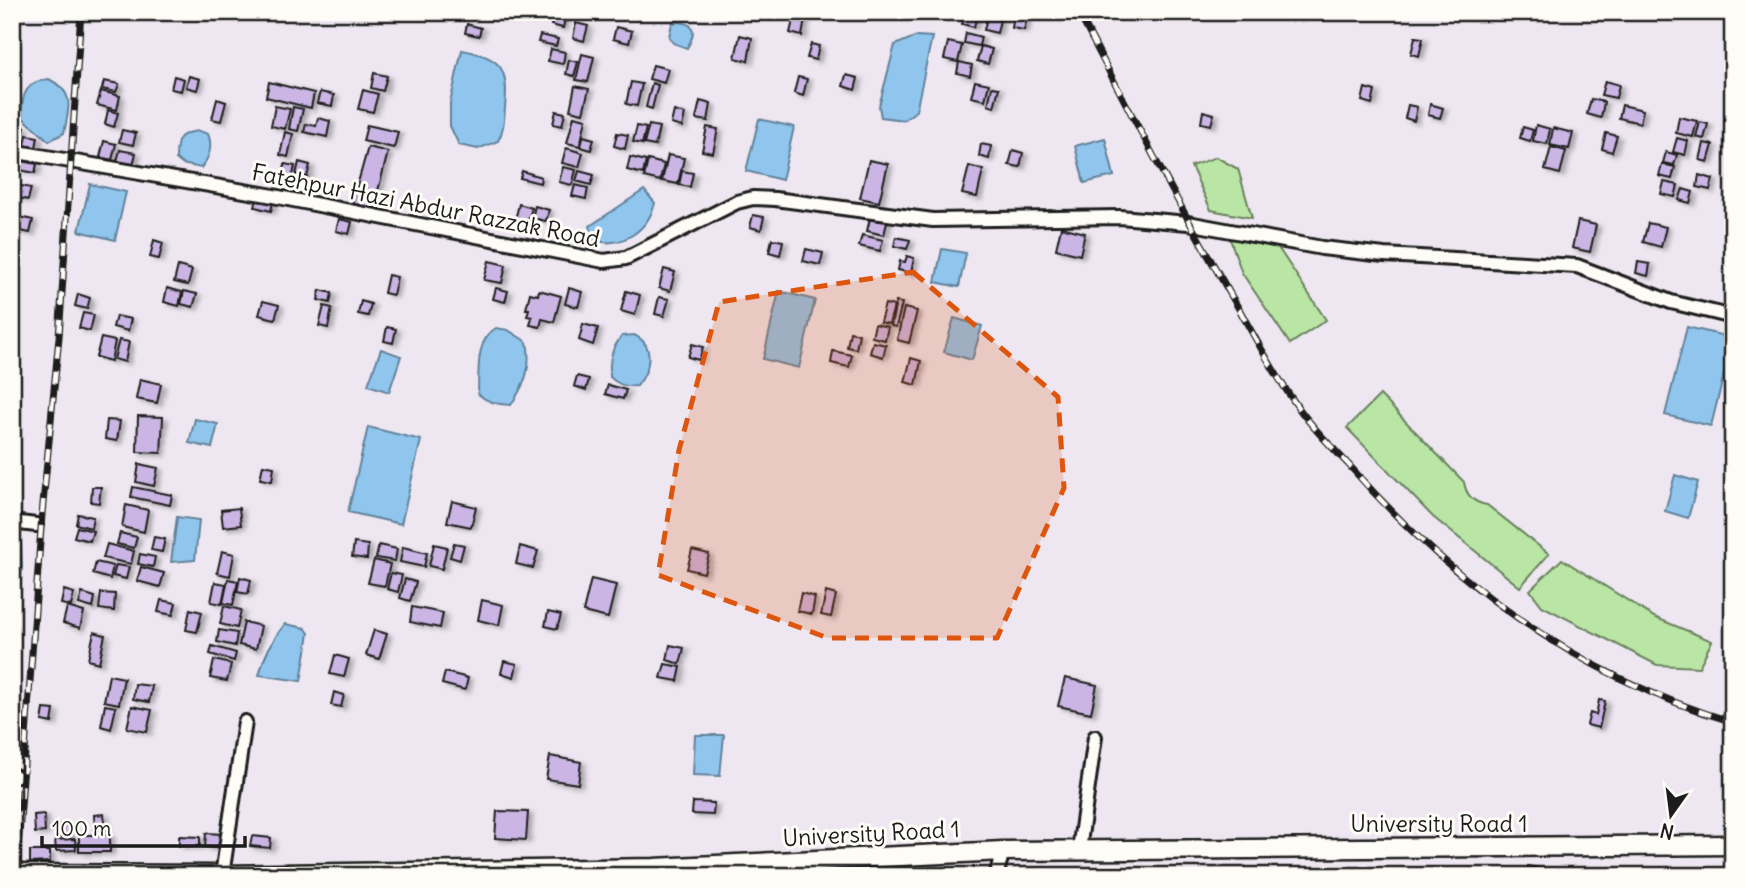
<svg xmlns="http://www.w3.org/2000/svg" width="1745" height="888" viewBox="0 0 1745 888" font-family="Delius,sans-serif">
  <defs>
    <filter id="shadow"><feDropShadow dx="4.5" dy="2.5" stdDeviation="2" flood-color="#0004"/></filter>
  </defs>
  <rect width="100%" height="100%" fill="#eee7f1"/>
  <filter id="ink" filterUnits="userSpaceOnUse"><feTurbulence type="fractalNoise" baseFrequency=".0143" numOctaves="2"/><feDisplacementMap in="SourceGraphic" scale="14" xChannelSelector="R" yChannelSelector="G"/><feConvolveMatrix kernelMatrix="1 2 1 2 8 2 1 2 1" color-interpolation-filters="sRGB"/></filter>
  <g filter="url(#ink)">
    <g fill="#b9e6a4" stroke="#6a8160" stroke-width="2">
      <path d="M1216,157L1238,169L1252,218L1211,210L1191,166Z"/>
      <path d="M1229,236L1258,239L1279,249L1326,320L1290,344L1242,273Z"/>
      <path d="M1380,395L1464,482C1466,496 1474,503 1487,505L1549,554L1520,587L1433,517L1347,428Z"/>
      <path d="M1562,559L1654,617L1712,641L1699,667L1657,665L1542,606L1530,590Z"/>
    </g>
    <g fill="#90c6ee" stroke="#62829a" stroke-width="2">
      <path d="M680,22C698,24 694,36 687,48L673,43L669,37L672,23Z"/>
      <path d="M917,36L932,37L916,111L904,120L881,117L879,106L895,45Z"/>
      <path d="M462,50C502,57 509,69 505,108C504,120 504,130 498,141L478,149L459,145L450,126V103Z"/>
      <path d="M49,79C76,93 69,108 64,133L49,141L22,117C21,95 26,81 49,79Z"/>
      <path d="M759,119L794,127L782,180L746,171Z"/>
      <path d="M199,131L208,134C213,146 209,158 201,168L182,164L176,159C176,138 179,133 199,131Z"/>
      <path d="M1105,138L1114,176L1084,183L1075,146Z"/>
      <path d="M90,184L126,192L115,240L79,231Z"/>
      <path d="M644,190L655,203C648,230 622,249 594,240L590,226Z"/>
      <path d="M942,249L966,253L959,287L935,282Z"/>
      <path d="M779,291L815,300L799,368L763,359Z"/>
      <path d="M954,318L982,326L972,360L944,352Z"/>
      <path d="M1687,327L1733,338L1711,426L1665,415Z"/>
      <path d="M496,328L508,330L527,342C532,368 525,384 511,405C499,405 487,402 478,394C479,372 475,340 496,328Z"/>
      <path d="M634,335C656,345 650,370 637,386C626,387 618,385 610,377C609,360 611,349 622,336Z"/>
      <path d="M381,349L401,356L389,392L368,385Z"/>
      <path d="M195,419L218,424L212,448L189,443Z"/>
      <path d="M368,427L421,440L401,524L348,512Z"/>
      <path d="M1675,475L1698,482L1688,518L1665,511Z"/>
      <path d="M177,517L199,520L195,560L171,562Z"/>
      <path d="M12,529L17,531L21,544L22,568L12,633Z"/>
      <path d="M285,624L305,628L309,633L301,681L259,675C264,655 272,640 285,624Z"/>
      <path d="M695,735H724L720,776L693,775Z"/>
    </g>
    <g fill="#cab5e4" stroke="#1c1c1c" stroke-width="2" filter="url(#shadow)">
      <path d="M554,12L566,15L563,28L551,25Z"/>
      <path d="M965,12L977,15L974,27L962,24Z"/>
      <path d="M1014,15L1027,18L1024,30L1012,28Z"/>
      <path d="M794,16L805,19L802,36L790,33Z"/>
      <path d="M987,17L1000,20L997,33L984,30Z"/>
      <path d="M576,23L588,26L584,41L573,38Z"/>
      <path d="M467,24L481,28L479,36L465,33Z"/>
      <path d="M616,27L632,31L629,43L613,39Z"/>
      <path d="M966,33L981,37L979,46L964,43Z"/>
      <path d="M540,35L558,39L556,46L538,42Z"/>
      <path d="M740,35L752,38L748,61L735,58Z"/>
      <path d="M1415,37L1423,38L1419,56L1411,54Z"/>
      <path d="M948,42L962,45L958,62L944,59Z"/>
      <path d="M811,44L819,46L816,60L807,58Z"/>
      <path d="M981,46L992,49L988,64L977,61Z"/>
      <path d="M551,49L565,52L563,64L548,61Z"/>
      <path d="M582,54L594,57L588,82L576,80Z"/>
      <path d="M569,60L578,62L574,76L566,74Z"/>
      <path d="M959,62L972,65L970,76L957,73Z"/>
      <path d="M653,65L668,69L664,83L649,79Z"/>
      <path d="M374,73L387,76L383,91L371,88Z"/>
      <path d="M846,75L858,78L855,90L843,86Z"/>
      <path d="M174,76L184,79L181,91L171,89Z"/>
      <path d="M189,76L200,79L197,90L186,87Z"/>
      <path d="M798,77L807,79L803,96L794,93Z"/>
      <path d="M104,81L119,84L116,92L102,89Z"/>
      <path d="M975,81L989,84L985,100L971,97Z"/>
      <path d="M1605,81L1619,85L1616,98L1601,95Z"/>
      <path d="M269,82L314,93L311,108L266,97Z"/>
      <path d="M631,82L642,84L637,106L626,104Z"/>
      <path d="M652,83L658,85L652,109L646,107Z"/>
      <path d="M575,86L589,89L583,113L570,110Z"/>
      <path d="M992,87L999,88L994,107L988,105Z"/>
      <path d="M1365,88L1375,91L1372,104L1362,101Z"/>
      <path d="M363,90L378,94L373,112L358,109Z"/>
      <path d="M101,91L120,96L117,110L97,105Z"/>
      <path d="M320,92L334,95L332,106L317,103Z"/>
      <path d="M217,99L226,102L221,121L212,119Z"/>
      <path d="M1591,99L1604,102L1601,118L1587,114Z"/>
      <path d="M700,101L711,104L708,121L696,119Z"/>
      <path d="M1430,104L1443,108L1440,118L1428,115Z"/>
      <path d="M1408,105L1417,107L1414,121L1405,118Z"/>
      <path d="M1622,105L1643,110L1640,123L1619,118Z"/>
      <path d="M275,106L290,109L285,129L271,126Z"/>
      <path d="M293,107L303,109L298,131L289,129Z"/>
      <path d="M108,110L118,113L114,127L105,124Z"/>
      <path d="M556,111L565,113L562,126L553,124Z"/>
      <path d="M674,111L685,114L682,127L671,124Z"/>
      <path d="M1203,111L1214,114L1211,125L1201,123Z"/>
      <path d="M574,116L586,119L580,146L567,143Z"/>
      <path d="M1679,117L1697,121L1693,137L1676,133Z"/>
      <path d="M318,118L330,121L327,137L304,132L306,124L316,126Z"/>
      <path d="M1700,122L1708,124L1704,139L1696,137Z"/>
      <path d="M12,125L25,127L19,151L12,150Z"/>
      <path d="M367,125L398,132L394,148L363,141Z"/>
      <path d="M649,125L659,127L655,146L644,144Z"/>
      <path d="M1536,125L1550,129L1547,144L1533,141Z"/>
      <path d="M637,126L646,128L642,144L633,142Z"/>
      <path d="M707,127L718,129L713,153L702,151Z"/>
      <path d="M1523,127L1533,130L1530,141L1520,138Z"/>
      <path d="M1553,128L1573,133L1569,149L1550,145Z"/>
      <path d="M122,130L136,133L133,145L119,142Z"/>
      <path d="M285,132L293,134L288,157L280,155Z"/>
      <path d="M617,133L628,135L625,149L614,146Z"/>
      <path d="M1606,133L1617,136L1612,152L1602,149Z"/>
      <path d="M27,135L38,137L35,153L24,150Z"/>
      <path d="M583,136L594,139L591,150L581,147Z"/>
      <path d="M1677,138L1688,141L1685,155L1673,152Z"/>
      <path d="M104,141L116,144L112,160L100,157Z"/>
      <path d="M1704,143L1713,145L1708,162L1700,160Z"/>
      <path d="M981,144L991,146L989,159L979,156Z"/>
      <path d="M368,147L388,152L373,210L352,204Z"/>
      <path d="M1551,147L1566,151L1560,174L1545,170Z"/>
      <path d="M566,148L583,153L579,167L562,163Z"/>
      <path d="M120,150L136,153L133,165L117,161Z"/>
      <path d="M1013,150L1023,153L1020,167L1009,165Z"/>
      <path d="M1666,152L1677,155L1674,165L1663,163Z"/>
      <path d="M668,155L684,158L678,184L662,181Z"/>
      <path d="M630,157L646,161L643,174L627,170Z"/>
      <path d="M648,160L664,164L660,181L644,177Z"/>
      <path d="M869,160L888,164L879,202L860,198Z"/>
      <path d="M22,161L37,164L35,173L20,170Z"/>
      <path d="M299,162L310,165L307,177L296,175Z"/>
      <path d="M285,164L295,166L291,183L282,180Z"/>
      <path d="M1662,164L1675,167L1672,179L1659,176Z"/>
      <path d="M969,166L983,170L977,197L962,194Z"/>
      <path d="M563,167L576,170L572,185L559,182Z"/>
      <path d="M522,171L541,177L540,183L520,178Z"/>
      <path d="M579,171L594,175L591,185L576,181Z"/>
      <path d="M682,171L693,173L690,187L679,185Z"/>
      <path d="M1699,175L1713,179L1710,190L1697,187Z"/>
      <path d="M1664,182L1678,185L1675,197L1661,194Z"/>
      <path d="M17,185L31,188L28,200L15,197Z"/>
      <path d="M575,185L588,188L586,199L572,196Z"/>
      <path d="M1683,189L1693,192L1690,203L1679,200Z"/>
      <path d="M257,198L273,202L271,211L255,207Z"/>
      <path d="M519,204L532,208L527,223L515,220Z"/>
      <path d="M535,206L549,210L546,221L532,218Z"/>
      <path d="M871,214L888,218L884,235L867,231Z"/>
      <path d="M753,215L764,217L761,230L750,227Z"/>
      <path d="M19,217L33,220L30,233L16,230Z"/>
      <path d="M339,219L352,222L349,234L336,231Z"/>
      <path d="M1578,221L1596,225L1590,252L1572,248Z"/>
      <path d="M1648,223L1666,227L1661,247L1643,242Z"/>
      <path d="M1061,227L1085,233L1080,255L1056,249Z"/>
      <path d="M862,235L883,240L880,251L859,246Z"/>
      <path d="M896,237L910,240L907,249L894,246Z"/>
      <path d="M772,239L783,241L780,255L769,252Z"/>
      <path d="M154,240L163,243L159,259L150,257Z"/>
      <path d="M806,249L823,253L820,265L803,261Z"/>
      <path d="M907,256L914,258L911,273L898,270L900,261L905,262Z"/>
      <path d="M489,261L506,265L502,283L484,280Z"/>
      <path d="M1638,262L1650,264L1648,276L1636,273Z"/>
      <path d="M178,266L192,270L188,285L174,282Z"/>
      <path d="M664,269L675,272L670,291L659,288Z"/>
      <path d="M388,275L397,277L393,295L384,293Z"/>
      <path d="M167,288L182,292L179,306L164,302Z"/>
      <path d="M496,288L508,291L505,302L493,299Z"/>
      <path d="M569,288L582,292L578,307L565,304Z"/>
      <path d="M320,290L332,293L330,303L318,300Z"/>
      <path d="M539,290L561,296L554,322L542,319L540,327L530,325L532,317L527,316L529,309H526L530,293L538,295Z"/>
      <path d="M184,291L197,294L193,307L181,304Z"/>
      <path d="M626,291L640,295L635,315L621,311Z"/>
      <path d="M78,294L90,298L87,309L75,306Z"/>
      <path d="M659,297L669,299L664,316L655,314Z"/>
      <path d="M263,301L279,305L275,319L259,315Z"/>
      <path d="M361,301L371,304L368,316L358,314Z"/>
      <path d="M896,302L902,303L896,327L891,326Z"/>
      <path d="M885,304L894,306L889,324L880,322Z"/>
      <path d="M324,306L332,308L328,328L319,326Z"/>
      <path d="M904,308L917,311L909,343L897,340Z"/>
      <path d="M83,313L94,315L90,331L79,328Z"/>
      <path d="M116,316L131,319L128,331L113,327Z"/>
      <path d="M583,324L598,328L593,345L579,340Z"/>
      <path d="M875,324L888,327L885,340L872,337Z"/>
      <path d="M387,327L396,329L393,343L384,341Z"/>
      <path d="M850,332L859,334L856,349L847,347Z"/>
      <path d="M101,338L115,341L111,361L96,357Z"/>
      <path d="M119,340L129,342L125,362L114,359Z"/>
      <path d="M873,342L886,345L883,357L870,353Z"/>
      <path d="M692,344L703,347L699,360L688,357Z"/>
      <path d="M833,351L852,355L849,367L831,363Z"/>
      <path d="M911,358L921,361L916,385L905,382Z"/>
      <path d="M577,376L589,379L586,390L574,386Z"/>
      <path d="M140,379L161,384L157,403L136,399Z"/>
      <path d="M608,385L626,390L623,399L605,394Z"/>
      <path d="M138,416L163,417L161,453L137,452Z"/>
      <path d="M107,420L120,421L117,441L105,439Z"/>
      <path d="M139,464L158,468L154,486L136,482Z"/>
      <path d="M263,465L274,467L272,481L260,479Z"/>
      <path d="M92,487H101L99,503L91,502Z"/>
      <path d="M133,487L172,495L170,505L131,497Z"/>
      <path d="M452,501L476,507L471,527L447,522Z"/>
      <path d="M126,505L148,510L144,532L122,527Z"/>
      <path d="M239,508L241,525L223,527L221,510Z"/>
      <path d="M78,514L93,517L91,528L76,524Z"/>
      <path d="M77,527L93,531L90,541L74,537Z"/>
      <path d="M120,533L137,537L134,548L117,544Z"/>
      <path d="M154,537L165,539L162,552L151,550Z"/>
      <path d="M354,543L368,545L367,559L352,557Z"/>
      <path d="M454,543L464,545L460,560L450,557Z"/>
      <path d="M107,544L134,551L131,564L103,558Z"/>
      <path d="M434,544L447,547L442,569L429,566Z"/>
      <path d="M379,545L397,549L395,561L376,558Z"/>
      <path d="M520,546L538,551L533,568L516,564Z"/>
      <path d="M403,547L427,553L424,567L400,562Z"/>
      <path d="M692,550L709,554L704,573L687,569Z"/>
      <path d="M222,551L234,554L230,576L217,573Z"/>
      <path d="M140,554L155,557L153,567L138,564Z"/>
      <path d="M374,560L390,564L385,586L368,583Z"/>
      <path d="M96,562L113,566L110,579L93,574Z"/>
      <path d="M116,565L129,567L126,579L113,576Z"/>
      <path d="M141,567L164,573L160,587L137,581Z"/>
      <path d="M391,573L402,575L398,592L387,589Z"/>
      <path d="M240,577L251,580L248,594L237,592Z"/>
      <path d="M228,579L238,581L233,605L223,603Z"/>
      <path d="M405,579L416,582L410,601L400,598Z"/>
      <path d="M591,579L616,585L608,618L583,612Z"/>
      <path d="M215,582L226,584L222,604L211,602Z"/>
      <path d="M64,590L74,593L71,606L61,604Z"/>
      <path d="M826,592L836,595L831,617L821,615Z"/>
      <path d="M82,593L95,597L93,608L79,604Z"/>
      <path d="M101,593L115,594L114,611L99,609Z"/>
      <path d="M801,593L815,597L812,614L797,611Z"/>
      <path d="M161,600L176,603L173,615L158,612Z"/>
      <path d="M482,600L503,605L499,625L478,620Z"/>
      <path d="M224,606L241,610L237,628L220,624Z"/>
      <path d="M67,607L84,612L80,628L63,623Z"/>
      <path d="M412,607L443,613L440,628L410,622Z"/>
      <path d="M190,609L202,612L197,632L186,630Z"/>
      <path d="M548,612L561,615L557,629L545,626Z"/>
      <path d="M244,622L261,626L256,649L239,645Z"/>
      <path d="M219,630L237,633L235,646L217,642Z"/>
      <path d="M374,630L387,634L379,659L366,655Z"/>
      <path d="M94,632L105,635L99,663L88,660Z"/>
      <path d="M670,645L684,648L680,664L667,660Z"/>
      <path d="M212,646L236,653L234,661L210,654Z"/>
      <path d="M335,655L349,659L344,677L330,674Z"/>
      <path d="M214,660L231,664L227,681L210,678Z"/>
      <path d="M504,661L517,664L514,677L501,673Z"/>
      <path d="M665,664L681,667L678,681L661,678Z"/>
      <path d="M445,672L468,678L465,690L442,684Z"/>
      <path d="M109,675L124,678L119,704L104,701Z"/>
      <path d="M1065,678L1097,685L1091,713L1058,706Z"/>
      <path d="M135,684L152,686L149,702L133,699Z"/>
      <path d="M334,692L344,695L341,707L331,705Z"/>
      <path d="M1599,700L1605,701L1599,728L1587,725L1590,713L1596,715Z"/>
      <path d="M105,705L116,707L111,729L101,726Z"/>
      <path d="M132,706L152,710L147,732L127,728Z"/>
      <path d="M44,709L54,710L52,723L42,721Z"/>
      <path d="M550,756L581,762L578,784L546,779Z"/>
      <path d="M693,802L714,803L713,815L692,814Z"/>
      <path d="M497,811L528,812L526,840L495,838Z"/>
      <path d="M44,814L45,832L35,833L34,815Z"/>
      <path d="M104,814L106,831L95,832L94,815Z"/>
      <rect x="56" y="825" width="14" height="12"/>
      <path d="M206,833L222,834L220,848L205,847Z"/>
      <rect x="79" y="835" width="31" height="17"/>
      <path d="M179,836L200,837V846H179Z"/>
      <path d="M252,836L271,838L270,848L250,846Z"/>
      <path d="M75,839L76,850L56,851L55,840Z"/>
      <path d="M30,851H50V862L30,863Z"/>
      <path d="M1528,866L1549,870L1548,876H1526Z"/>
    </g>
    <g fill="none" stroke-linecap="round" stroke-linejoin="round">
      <defs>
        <g id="street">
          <path d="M12,151L268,195L604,261L626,258L737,202L753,198L775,199L933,220L1120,217L1188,223L1322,248L1384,255L1577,266L1671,302L1733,317"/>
          <path d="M12,522L36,525"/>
          <path d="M12,776H15"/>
          <path d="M1079,850L1095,737"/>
          <path d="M222,875L245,722"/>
          <path d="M996,876L1003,851"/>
        </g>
        <path id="secondary" d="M12,874L222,875L654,868L1003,851L1733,845"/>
      </defs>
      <use href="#street" stroke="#1c1c1c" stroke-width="18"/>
      <use href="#secondary" stroke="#1c1c1c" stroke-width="23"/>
      <use href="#street" stroke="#fdfcf7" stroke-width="12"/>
      <use href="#secondary" stroke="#fdfcf7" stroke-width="18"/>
      <defs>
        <g id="rail">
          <path d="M1078,12C1130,112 1182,212 1239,309C1256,340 1273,371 1293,400C1308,423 1329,444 1348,464C1452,583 1580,677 1733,722"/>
          <path d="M16,876L42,514L59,337L81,12"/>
        </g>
      </defs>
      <use href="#rail" stroke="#1c1c1c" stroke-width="7"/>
      <use href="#rail" stroke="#fdfcf7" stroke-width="4.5" stroke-dasharray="13" stroke-linecap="butt"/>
    </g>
  </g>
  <path fill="#de560d" fill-opacity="0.2" stroke="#de560d" stroke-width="5" stroke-dasharray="14 9" stroke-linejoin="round" d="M913,272L1058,397L1064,488L997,638H828L658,575L679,450L719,302Z"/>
  <g text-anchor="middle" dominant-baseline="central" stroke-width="6" stroke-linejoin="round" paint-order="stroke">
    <g font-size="23" fill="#1c1c1c" stroke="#fdfcf7">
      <text transform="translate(426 205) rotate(11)">Fatehpur Hazi Abdur Razzak Road</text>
      <text x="1439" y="823">University Road 1</text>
      <text transform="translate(871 833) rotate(-3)">University Road 1</text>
    </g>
  </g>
  <rect width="1745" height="888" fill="none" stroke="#fdfcf7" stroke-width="42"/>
  <rect x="21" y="21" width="1703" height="846" fill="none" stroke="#1c1c1c" stroke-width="2.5" filter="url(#ink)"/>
  <g transform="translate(1671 815) rotate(194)" stroke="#fdfcf7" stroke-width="5" paint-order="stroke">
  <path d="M0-5L12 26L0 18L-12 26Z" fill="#1c1c1c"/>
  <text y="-10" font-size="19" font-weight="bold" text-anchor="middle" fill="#1c1c1c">N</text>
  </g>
  <path d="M42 836v10h203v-10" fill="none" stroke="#1c1c1c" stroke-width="3.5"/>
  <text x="52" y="836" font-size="21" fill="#1c1c1c" stroke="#fdfcf7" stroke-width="5" paint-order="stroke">100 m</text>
</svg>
